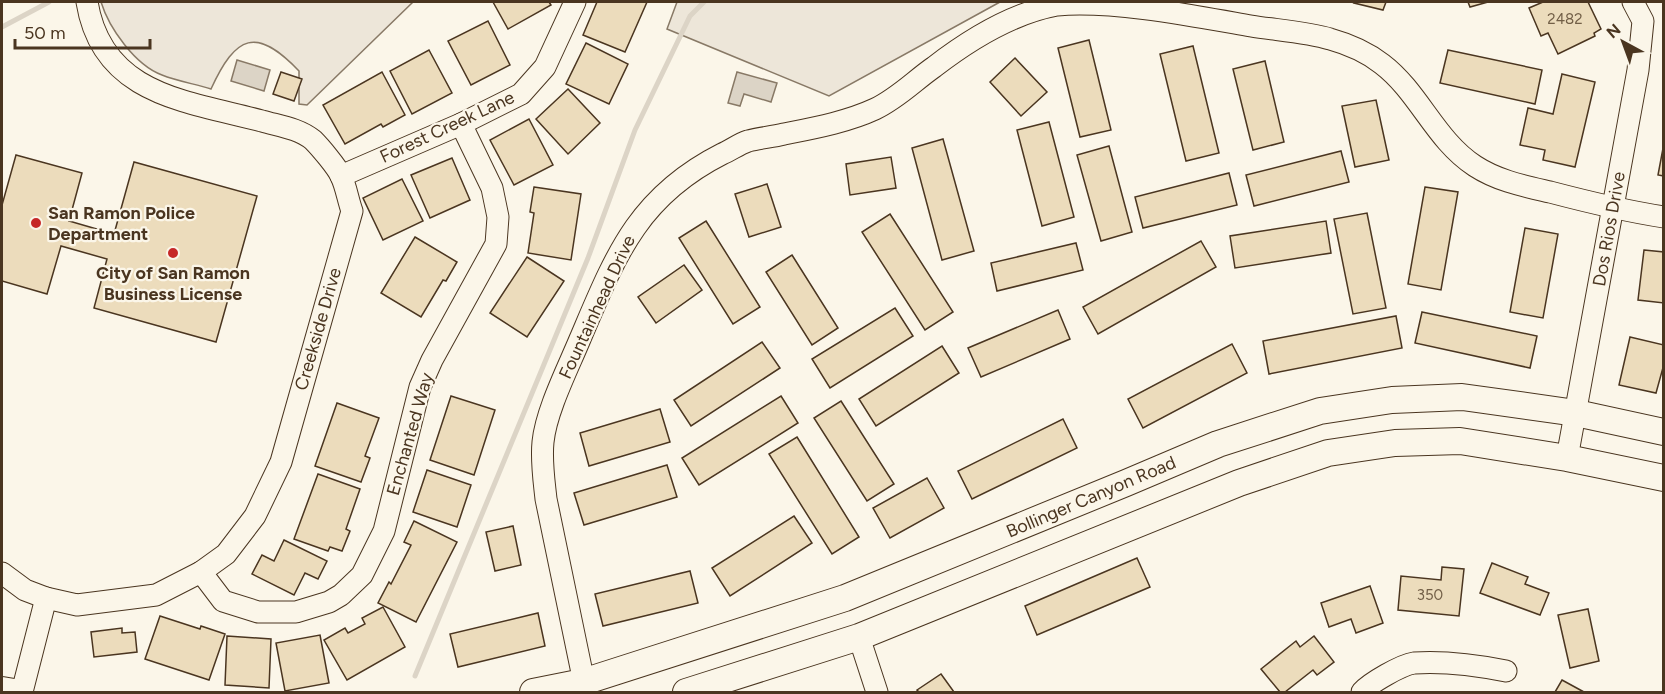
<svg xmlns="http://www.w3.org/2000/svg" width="1665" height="694" viewBox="0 0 1665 694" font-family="Figtree,sans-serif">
  <rect width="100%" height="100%" fill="#fbf6e9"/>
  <g fill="#ede6d9" stroke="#887966" stroke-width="1.5">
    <path d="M101,2H413L307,105L299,104V71C256,26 236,35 211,89C195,84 177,81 162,75C135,65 109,28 101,2Z"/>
    <path d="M677,2H1000L829,96L667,29Z"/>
  </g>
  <g fill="#dcd4c6" stroke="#887966" stroke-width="1.5">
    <path d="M237,60L270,70L264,91L231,81Z"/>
    <path d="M737,72L777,83L771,102L744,94L740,106L728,103Z"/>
  </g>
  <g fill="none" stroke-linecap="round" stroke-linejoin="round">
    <g stroke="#dcd4c6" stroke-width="5">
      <path d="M2,27L49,2"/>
      <path d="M415,676L588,258L635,130L690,16L704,2"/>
    </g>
  </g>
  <g fill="#ecdcbc" stroke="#4a3520" stroke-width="1.5">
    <path d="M493,2H549L551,5L508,29Z"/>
    <path d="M597,2H647L625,52L583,35Z"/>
    <path d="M1355,2H1386L1383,10L1354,3Z"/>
    <path d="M1468,2H1488L1470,7Z"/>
    <path d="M1543,2H1588L1601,29L1594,33L1595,36L1558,54L1548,33L1541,36L1529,8Z"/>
    <path d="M488,21L510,65L471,85L448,41Z"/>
    <path d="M1089,40L1111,130L1080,137L1058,48Z"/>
    <path d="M586,43L628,64L609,104L566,84Z"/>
    <path d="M1193,46L1219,153L1186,161L1160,54Z"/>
    <path d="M429,50L452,93L412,114L390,71Z"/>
    <path d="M1448,50L1542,70L1535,104L1440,83Z"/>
    <path d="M1015,58L1047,92L1021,116L990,82Z"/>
    <path d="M1265,61L1284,142L1253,150L1233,69Z"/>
    <path d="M281,72L302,79L294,101L273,94Z"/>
    <path d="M382,72L405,115L383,127L381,124L345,144L323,105Z"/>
    <path d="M1562,74L1595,82L1575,167L1543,160L1545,150L1520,145L1528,108L1553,114Z"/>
    <path d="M568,89L600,123L568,154L536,119Z"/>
    <path d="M1376,100L1389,160L1355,167L1342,106Z"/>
    <path d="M529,119L553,165L514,185L490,140Z"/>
    <path d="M1049,122L1074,217L1042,226L1017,130Z"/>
    <path d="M943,139L974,251L942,260L912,148Z"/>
    <path d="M1664,143V176L1658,175Z"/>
    <path d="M1109,146L1132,232L1101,241L1077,155Z"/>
    <path d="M1341,151L1349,182L1254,206L1246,175Z"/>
    <path d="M16,155L82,173L69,221L114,234L134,162L257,196L216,342L94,308L107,259L61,246L47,294L2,281V205Z"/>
    <path d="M891,157L896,188L850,195L846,164Z"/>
    <path d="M452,158L470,200L430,218L411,175Z"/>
    <path d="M1229,173L1237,205L1143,228L1135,197Z"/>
    <path d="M402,179L423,221L383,240L363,198Z"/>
    <path d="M767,184L781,227L749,237L735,194Z"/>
    <path d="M534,187L581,194L571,260L528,253L534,213L530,212Z"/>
    <path d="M1425,187L1458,192L1441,290L1408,284Z"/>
    <path d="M1367,213L1386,308L1353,314L1334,219Z"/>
    <path d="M890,214L953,312L925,330L862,232Z"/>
    <path d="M706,221L760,307L733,324L679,238Z"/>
    <path d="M1326,221L1331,253L1235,268L1230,236Z"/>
    <path d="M1525,228L1558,234L1543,318L1510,312Z"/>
    <path d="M415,237L457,262L446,281L443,280L421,317L381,293Z"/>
    <path d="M1201,241L1216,267L1098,334L1083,307Z"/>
    <path d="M1076,243L1083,270L997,291L991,263Z"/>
    <path d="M1644,250L1664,252V303L1638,300Z"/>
    <path d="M792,255L838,328L812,345L766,272Z"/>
    <path d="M527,257L564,281L527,337L490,313Z"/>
    <path d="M684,265L702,290L656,323L638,297Z"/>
    <path d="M895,308L913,336L830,388L812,359Z"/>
    <path d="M1058,310L1070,339L981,377L968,348Z"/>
    <path d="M1422,312L1537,336L1530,368L1415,343Z"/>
    <path d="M1396,316L1402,348L1269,374L1263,341Z"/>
    <path d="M1630,337L1664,345V364L1656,393L1619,385Z"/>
    <path d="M762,342L780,368L691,426L674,400Z"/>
    <path d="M1232,344L1247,373L1143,428L1128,399Z"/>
    <path d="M942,346L959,373L876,426L859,399Z"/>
    <path d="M451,396L495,410L474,475L430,460Z"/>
    <path d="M781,396L798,423L699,485L682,458Z"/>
    <path d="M841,401L894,484L867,501L814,418Z"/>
    <path d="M337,403L379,418L365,456L370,458L361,482L315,466Z"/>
    <path d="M660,409L670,442L589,466L580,433Z"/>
    <path d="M1063,419L1077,448L972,499L958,471Z"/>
    <path d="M797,437L859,537L832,554L769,454Z"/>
    <path d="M667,465L677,497L584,525L574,493Z"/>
    <path d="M427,470L471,485L457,527L413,512Z"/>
    <path d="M318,474L360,489L346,529L350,531L342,551L330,547L328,551L294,539Z"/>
    <path d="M927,478L944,508L890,538L873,508Z"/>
    <path d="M794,516L812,543L730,596L712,568Z"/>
    <path d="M414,521L457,542L416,622L378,603L389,582L391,584L411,545L404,542Z"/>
    <path d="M513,526L521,565L495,571L486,532Z"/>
    <path d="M284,540L327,561L318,579L305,573L294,595L252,574L262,555L274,561Z"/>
    <path d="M1137,558L1150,587L1037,635L1025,606Z"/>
    <path d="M1492,563L1528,577L1525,584L1549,593L1540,615L1480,593Z"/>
    <path d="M1442,567L1464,569L1459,616L1398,610L1401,576L1441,580Z"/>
    <path d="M690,571L698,603L603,626L595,594Z"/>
    <path d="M1370,586L1383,623L1356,633L1351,619L1329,627L1321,603Z"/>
    <path d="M383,607L405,647L347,680L324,640L345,628L348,633L365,624L362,618Z"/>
    <path d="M1588,609L1599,661L1570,668L1558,615Z"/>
    <path d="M538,613L545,646L458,667L450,634Z"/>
    <path d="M160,616L200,629L201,626L225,634L209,680L145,659Z"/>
    <path d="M122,628V633L135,632L137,652L94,657L91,632Z"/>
    <path d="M320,635L329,683L285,691L276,643Z"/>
    <path d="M227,636L271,639L269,688L225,685Z"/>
    <path d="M1314,636L1334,662L1317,675L1313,670L1285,692H1280L1261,669L1296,641L1300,647Z"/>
    <path d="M941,674L954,692H919L917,690Z"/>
    <path d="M1562,680L1584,692H1555Z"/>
  </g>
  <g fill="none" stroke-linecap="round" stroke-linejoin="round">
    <defs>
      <g id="minor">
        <path d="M341,176L461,124L521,94L545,67L575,2"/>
        <path d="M1567,458L1638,70L1643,21L1633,2"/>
        <path d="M201,572L223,601L258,612H296L329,602L341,595L362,575L384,531L420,387L432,360L496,244L498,217L492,188L461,124"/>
        <path d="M2,573L25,590L46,598L77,605L156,595L201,572L226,554L255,516L281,462L352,211C348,200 346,186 341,176C337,167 320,147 313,140C298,128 279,126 262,121C186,101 102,95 87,2"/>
        <path d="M859,637L877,692"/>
        <path d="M22,692L46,598"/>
        <path d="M586,692L546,499C544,480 541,461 543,442C546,411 568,368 580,339C615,257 637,197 722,154C731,150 739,144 748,141C759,138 772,137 784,134C814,128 847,122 875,109C898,98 914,81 934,67C969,40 1013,13 1057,5C1113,0 1194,16 1251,26C1275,30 1308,32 1330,39C1348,44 1368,53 1382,64C1419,92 1435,140 1475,166C1498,181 1524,186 1550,192C1588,202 1625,211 1664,217"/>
        <path d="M1362,692C1370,683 1401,665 1414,663C1444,661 1476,665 1506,671"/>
      </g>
      <g id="major">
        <path d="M2,690L14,692"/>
        <path d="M533,692L583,682L845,598L1126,483L1218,444L1320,411L1392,400L1462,397L1576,413L1664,432"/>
        <path d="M686,692L859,637L1239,483L1328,453L1395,443L1460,441L1567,458L1664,478"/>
      </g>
    </defs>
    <use href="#minor" stroke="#4a3520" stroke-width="23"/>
    <use href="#major" stroke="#4a3520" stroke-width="28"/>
    <use href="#minor" stroke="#fbf6e9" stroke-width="21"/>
    <use href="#major" stroke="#fbf6e9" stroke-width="26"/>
  </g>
  <g fill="#c62828" stroke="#fbf6e9" stroke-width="2">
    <circle cx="36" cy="223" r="6"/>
    <circle cx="173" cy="253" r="6"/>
  </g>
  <g text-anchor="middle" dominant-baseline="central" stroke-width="4.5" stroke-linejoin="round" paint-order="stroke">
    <g font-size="15" fill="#725f47">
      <text x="1565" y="19">2482</text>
      <text x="1430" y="595">350</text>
    </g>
    <g font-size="18" fill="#4a3520" stroke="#fbf6e9">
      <text transform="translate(447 127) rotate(-25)">Forest Creek Lane</text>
      <text transform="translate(1609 229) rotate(-80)">Dos Rios Drive</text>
      <text transform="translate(597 307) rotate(-65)">Fountainhead Drive</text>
      <text transform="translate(318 329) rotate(-74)">Creekside Drive</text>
      <text transform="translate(410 434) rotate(-74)">Enchanted Way</text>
      <text transform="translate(1091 497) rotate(-23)">Bollinger Canyon Road</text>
    </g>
    <g font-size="18" font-weight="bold" fill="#4a3520" stroke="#fbf6e9" text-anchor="start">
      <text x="48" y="213">San Ramon Police<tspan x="48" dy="21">Department</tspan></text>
      <text x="173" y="273" text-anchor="middle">City of San Ramon<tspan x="173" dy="21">Business License</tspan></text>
    </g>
  </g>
  <rect width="1665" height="694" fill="none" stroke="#4a3520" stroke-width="6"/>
  <g transform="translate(1623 42) rotate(319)" stroke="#fbf6e9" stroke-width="4.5" paint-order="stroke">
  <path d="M0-4.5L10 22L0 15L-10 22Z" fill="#4a3520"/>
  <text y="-9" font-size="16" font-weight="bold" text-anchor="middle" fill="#4a3520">N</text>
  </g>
  <path d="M15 39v9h135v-9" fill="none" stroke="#4a3520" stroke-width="3"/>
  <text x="24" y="39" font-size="18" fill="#4a3520" stroke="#fbf6e9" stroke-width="4.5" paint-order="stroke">50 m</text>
</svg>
